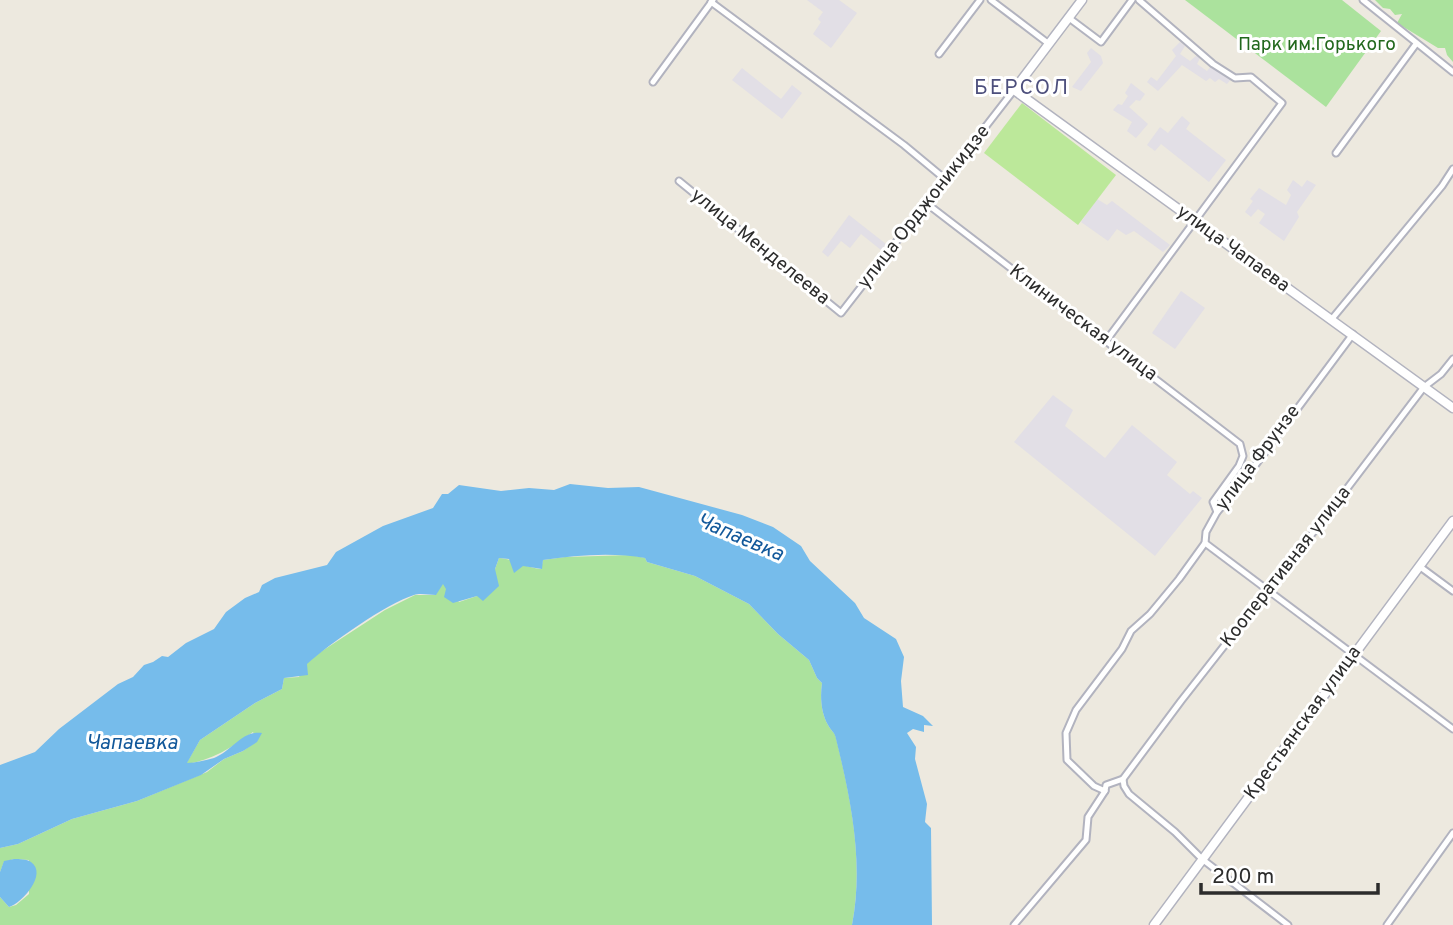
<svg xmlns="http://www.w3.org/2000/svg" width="1453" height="925" viewBox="0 0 1453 925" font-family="Overpass,sans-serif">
  <rect width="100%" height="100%" fill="#ede9df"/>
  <g fill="#e2dfe6">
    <path d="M807,0H839L857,13L831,48L813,34L821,22L818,19L823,12Z"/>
    <path d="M1180,42L1185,46L1180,54L1190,61L1196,56L1200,58L1197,64L1207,71L1213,64L1232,78L1227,84L1219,79L1215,82L1210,78L1206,81L1182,65L1158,91L1147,82L1151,77L1157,81L1176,56L1172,50Z"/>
    <path d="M1091,48L1101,56L1103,63L1081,91L1072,87L1091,62L1087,53Z"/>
    <path d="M742,68L781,99L792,85L802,93L782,119L732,80Z"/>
    <path d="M1131,83L1145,94L1140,101L1136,100L1129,107L1148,124L1136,138L1127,131L1132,122L1113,110L1118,104L1122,105L1128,96L1125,93Z"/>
    <path d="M1182,116L1190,123L1186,129L1226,160L1209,182L1161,144L1155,151L1147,145L1160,127L1168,133Z"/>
    <path d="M1293,180L1302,187L1307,180L1316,185L1297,212L1299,217L1284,241L1259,223L1265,214L1258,209L1251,217L1245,212L1253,201L1250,199L1259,188L1286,205L1291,195L1287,190Z"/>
    <path d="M1097,199L1107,205L1112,201L1170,245L1163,252L1134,231L1126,235L1117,229L1108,241L1081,222Z"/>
    <path d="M849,215L886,244L881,250L861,234L850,248L841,241L828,257L822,252Z"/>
    <path d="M1181,291L1205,308L1175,349L1152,333Z"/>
    <path d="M1053,395L1073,410L1065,426L1105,458L1132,425L1177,462L1167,475L1190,494L1193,491L1202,498L1155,556L1014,442Z"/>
  </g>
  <g fill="#abe29d">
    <path d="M1185,0H1342L1381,31L1326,107Z"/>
    <path d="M1375,0H1453V62L1447,55L1445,48H1438L1397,23L1402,14L1395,15L1390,9L1383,8Z"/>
    <path d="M631,555L645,558L647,562L695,576L749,604L778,634L809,660L817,678L822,683C820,697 821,713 828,725C831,731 835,732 836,738C851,799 864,863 852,925H0V897L9,907L16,905L29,894V860L14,859L4,862L0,872V848L18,844L72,819L137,801L207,772L224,759L243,751L257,741L253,732C231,748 213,760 186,764L200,740L255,703L282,689L284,678L299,677L306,664L319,653L385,610L415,595H435L443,583L459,602L477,596L495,569L499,558C514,559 526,568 541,569L543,560L565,557Z"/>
  </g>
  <path fill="#bce89a" d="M1022,103L1116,175L1078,225L984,153Z"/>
  <g fill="#76bceb">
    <path d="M570,484L608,488L639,487L742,515L773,527L801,546L810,561L855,603L864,618L896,639L904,657L901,681L903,707L923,716L933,726L924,725V732L913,729L907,733L916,747L915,759L927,804L925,822L931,828L932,925H852C864,863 851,800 836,739C835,732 831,731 828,725C821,713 820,697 822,683L817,678L809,660L778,634L749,604L695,576L647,562L645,558C613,552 576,555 543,560L542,569L523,566L514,573L509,559L499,558L495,569L499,586L483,601L477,596L453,603L444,597L446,589L443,584L436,595C429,595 420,593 414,595C387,603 328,645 307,664L308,675L284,678L282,689L255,703L200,740L187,763C196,763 205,760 214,758C231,752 242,730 262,733L257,742L243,751L224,759L201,775L137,801L72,819L18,844L0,848V765L35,752L59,729L118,684L133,677L144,665L153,662L162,656L168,657L186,643L214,629L226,612L245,598L259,592L262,585L275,578L327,565L336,552L383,526L433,508L442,494H448L459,485L501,491L529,488L554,490Z"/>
    <path d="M14,859C19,859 27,859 31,862C48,874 22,903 9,907L0,897V872L4,861Z"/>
  </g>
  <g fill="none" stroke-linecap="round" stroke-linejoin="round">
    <defs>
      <g id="street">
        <path d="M991,0L1049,44"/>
        <path d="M1363,0L1453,72"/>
        <path d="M711,2L904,145L945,179"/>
        <path d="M1069,18L1101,42L1132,0"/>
        <path d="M939,54L980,0"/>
        <path d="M653,82L713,0"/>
        <path d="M1336,153L1416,44"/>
        <path d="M679,181L841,313L1014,90"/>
        <path d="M926,203L1240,444L1243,456L1239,466L1213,502L1217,512"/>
        <path d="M1331,320L1442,186L1453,169"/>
        <path d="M1106,341L1282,103L1251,77L1235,78L1213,64L1139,0"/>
        <path d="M1205,543L1453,729"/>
        <path d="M1419,566L1453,591"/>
        <path d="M1123,779L1181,701L1333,507L1424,387L1441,374L1453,359"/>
        <path d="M1014,925L1086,840L1088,817L1105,791"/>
        <path d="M1288,925L1202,859L1175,832L1129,794L1124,786L1123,779L1106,785L1105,791L1094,786L1067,760L1066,733L1076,710L1122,649L1131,631L1150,614L1179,579L1205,543L1206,532L1217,512L1239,487L1353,334"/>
        <path d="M1387,925L1453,833"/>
      </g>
      <g id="secondary">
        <path d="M1082,0L1014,90L1453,408"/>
        <path d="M1154,925L1453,521"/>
      </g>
    </defs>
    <use href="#street" stroke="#b2b3bf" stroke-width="9"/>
    <use href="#secondary" stroke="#b2b3bf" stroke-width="11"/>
    <use href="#street" stroke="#fff" stroke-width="5"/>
    <use href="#secondary" stroke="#fff" stroke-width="8"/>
  </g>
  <g text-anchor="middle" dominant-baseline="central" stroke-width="6" stroke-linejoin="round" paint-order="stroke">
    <g font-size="19" fill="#22681d" stroke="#fff">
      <text x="1317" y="45">Парк им.Горького</text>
    </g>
    <g font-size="19" fill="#2c2c2c" stroke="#fff">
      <text transform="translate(924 207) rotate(-52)">улица Орджоникидзе</text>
      <text transform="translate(760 247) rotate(39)">улица Менделеева</text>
      <text transform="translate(1233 249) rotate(36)">улица Чапаева</text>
      <text transform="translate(1083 323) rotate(37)">Клиническая улица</text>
      <text transform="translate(1258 458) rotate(-53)">улица Фрунзе</text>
      <text transform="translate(1286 567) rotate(-52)">Кооперативная улица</text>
      <text transform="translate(1303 723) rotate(-54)">Крестьянская улица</text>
    </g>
    <g font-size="21" letter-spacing="2" fill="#4d4f7c" stroke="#fff">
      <text x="1022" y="88">БЕРСОЛ</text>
    </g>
    <g font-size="21" font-style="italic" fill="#12589a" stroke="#fff">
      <text transform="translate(740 538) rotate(23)">Чапаевка</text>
      <text x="132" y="743">Чапаевка</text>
    </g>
  </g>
  <path d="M1201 883v10h177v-10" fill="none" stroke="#2c2c2c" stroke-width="3.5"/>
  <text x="1212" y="883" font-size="21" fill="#2c2c2c" stroke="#ffffff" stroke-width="5" paint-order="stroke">200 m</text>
</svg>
